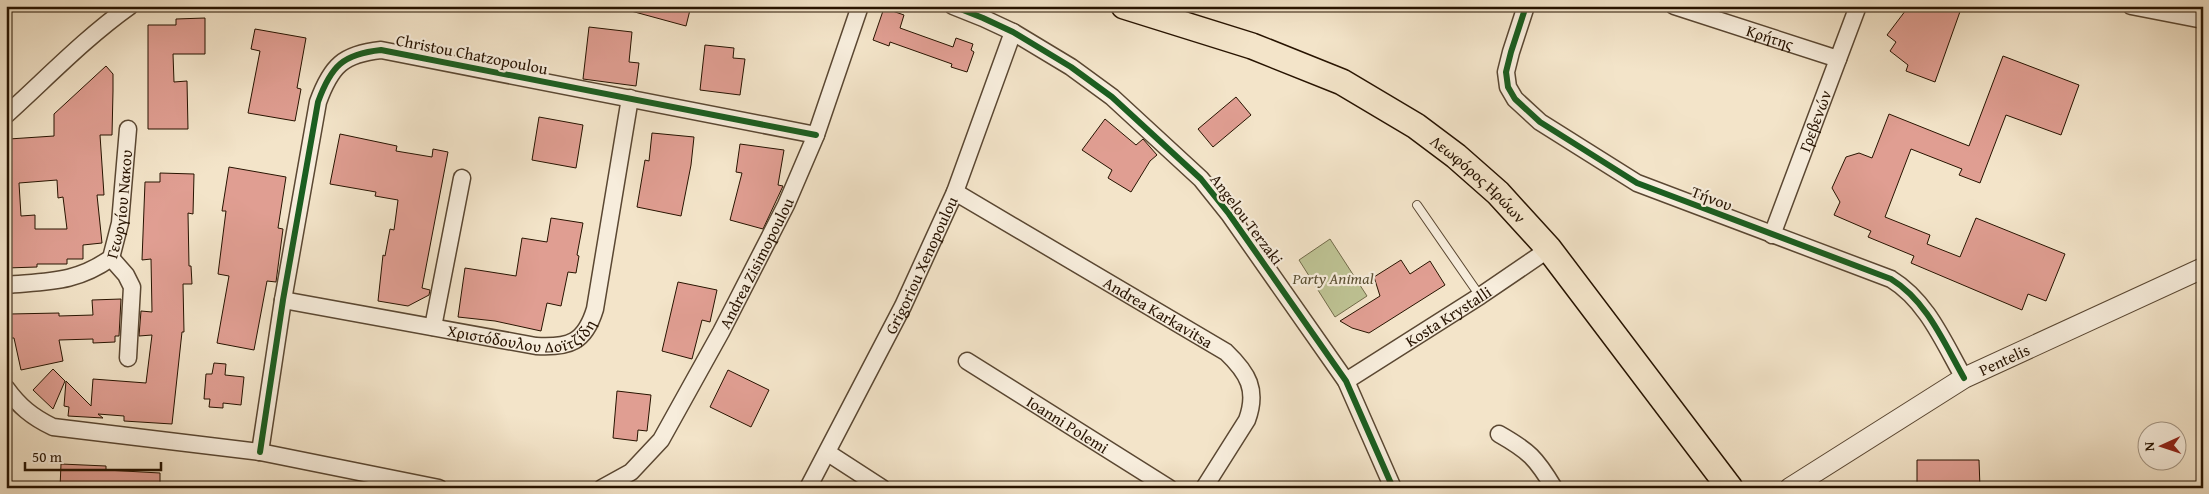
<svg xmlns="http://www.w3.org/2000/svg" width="2209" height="494" viewBox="0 0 2209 494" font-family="'Gentium Book Plus',serif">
  <rect width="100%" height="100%" fill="#f3e4c9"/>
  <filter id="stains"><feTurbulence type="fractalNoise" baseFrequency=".004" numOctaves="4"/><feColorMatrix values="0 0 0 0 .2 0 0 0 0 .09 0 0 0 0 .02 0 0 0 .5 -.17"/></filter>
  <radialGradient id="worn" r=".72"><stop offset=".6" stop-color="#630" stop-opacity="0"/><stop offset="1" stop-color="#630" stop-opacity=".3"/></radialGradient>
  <path fill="#bec394" stroke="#726b4a" d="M1330,239L1367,296L1335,317L1299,260Z"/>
  <g fill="#e09e92" stroke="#271300" fill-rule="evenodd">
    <path d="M632,6H691L686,26L631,11Z"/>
    <path d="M1909,6H1962L1935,82L1906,71L1908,65L1890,51L1896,42L1887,35Z"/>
    <path d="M884,8L904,15L900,28L953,47L956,38L973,44L971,50L974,52L967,72L951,67L952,64L890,42L889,46L873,40Z"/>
    <path d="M205,18V54H173L174,82L187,81L188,129H148V25H176V19Z"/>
    <path d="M589,27L632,32L629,62L639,63L636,86L583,79Z"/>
    <path d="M255,29L306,38L297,88L301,89L295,121L248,113L260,51L251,49Z"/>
    <path d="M705,45L734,48L733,58L745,59L740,95L700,90Z"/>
    <path d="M2003,56L2079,85L2061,135L2006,115L1980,183L1959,175L1962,169L1911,149L1885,217L1930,235L1927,244L1960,257L1976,218L2065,254L2046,301L2028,294L2022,310L1911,263L1914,256L1868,237L1871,231L1834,215L1840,202L1832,188L1846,157L1859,153L1872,158L1889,114L1969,146Z"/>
    <path d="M106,66L113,74V91L112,135H100L104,195H97L102,243L83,245V259H67V264H37V267L6,268V165H11L9,139L54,136V114ZM57,180L58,198L63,197L67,229H35V215L21,216L19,183Z"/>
    <path d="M1236,97L1251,115L1213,147L1198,129Z"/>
    <path d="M539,117L583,125L576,168L532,160Z"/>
    <path d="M1105,119L1136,145L1143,139L1157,155L1150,161L1131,192L1108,178L1112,170L1082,150Z"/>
    <path d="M652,133L694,137L691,165L681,216L637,207L645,160L649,161Z"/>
    <path d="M340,134L397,146L396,151L432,157L433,149L448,152L422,288L430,290L429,295L408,306L378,301L383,255L385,256L390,229L394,230L398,200L375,196L376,192L330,184Z"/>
    <path d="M740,144L784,150L778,185L783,186L763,229L730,220L742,173L736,172Z"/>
    <path d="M229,167L286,177L278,228L283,229L276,282L267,281L254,350L217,343L229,276L218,274L226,211H222Z"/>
    <path d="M160,173L194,174L193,214L188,213L189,266H191L192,284H183L184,332H182L172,424L124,421V416L98,414L103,418L68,416L69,407L64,406L66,381L91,406L93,379L146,383L152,335L139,336L141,311L152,312L151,259L142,260L145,182H160Z"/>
    <path d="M551,218L583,223L577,255L579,256L576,273L568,272L561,306L547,303L541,331L495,321L458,317L465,268L516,276L522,238L547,242Z"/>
    <path d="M1401,260L1410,274L1430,261L1445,285L1369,333L1352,328L1340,321L1380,296L1374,277Z"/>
    <path d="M678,282L717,290L710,322L702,320L692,359L662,351Z"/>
    <path d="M121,299L119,336H115V342L93,343V339L59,340L63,361L21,370L14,338H10V314L59,313V316L93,315L92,300Z"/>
    <path d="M214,363L226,364L225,375L244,377L241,405L223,403V408L209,407L210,399H204L206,374H212Z"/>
    <path d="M53,369L65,381L53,409L33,390Z"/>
    <path d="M728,370L769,390L751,427L710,407Z"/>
    <path d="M617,391L651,395L647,431L638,430L637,441L613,438Z"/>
    <path d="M1917,460H1979L1980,488H1917Z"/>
    <path d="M61,464L106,466V470L160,473V488H60Z"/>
  </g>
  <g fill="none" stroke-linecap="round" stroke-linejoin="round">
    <defs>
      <path id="service" d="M1417,205L1480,296"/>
      <g id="minor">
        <path d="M953,6L983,18L1013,32L1071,67L1112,97L1201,179L1229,214L1346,381L1393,488"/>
        <path d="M1526,6L1511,52L1506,72L1508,87L1515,99L1540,122L1637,183L1891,279C1927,301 1944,343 1964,378"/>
        <path id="s1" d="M1674,6L1838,59"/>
        <path d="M2131,6L2203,20"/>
        <path d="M6,115C47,78 85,38 130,6"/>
        <path id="s2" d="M955,192L1226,352C1248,373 1258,390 1247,420L1204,488"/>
        <path id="s3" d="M1772,235L1858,6"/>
        <path d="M111,258L126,275L132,287L128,358"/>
        <path id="s4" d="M6,285C48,281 76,283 111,258L120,223L128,129"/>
        <path id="s5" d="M283,300L536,346C570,348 585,342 595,309L630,98"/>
        <path d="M433,327L462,178"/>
        <path id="s6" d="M967,361L1169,488"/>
        <path id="s7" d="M1346,381L1480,296L1549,249"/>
        <path d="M6,388C19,406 32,417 53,427L260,452L439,488"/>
        <path d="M1499,434C1529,451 1536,458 1554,488"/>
        <path d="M260,452L283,300L318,102C331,66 343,54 381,50L816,135"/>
        <path d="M828,453L882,488"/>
        <path id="s8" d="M602,488L631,472L661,440L721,332L786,205L816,135L860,6"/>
        <path id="s9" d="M808,488L903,306L955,192L1013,32"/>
      </g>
      <g id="tertiary">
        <path id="s10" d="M1790,488L1964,378L2203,268"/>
      </g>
      <g id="primary">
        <path id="s11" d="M1124,6L1252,46L1342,82L1416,126L1456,156L1498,193L1549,249L1730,488"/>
      </g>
    </defs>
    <use href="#service" stroke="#5a4732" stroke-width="10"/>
    <use href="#minor" stroke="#5a4732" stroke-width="19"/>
    <use href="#tertiary" stroke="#5a4732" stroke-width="22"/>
    <use href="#primary" stroke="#271300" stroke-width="28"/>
    <use href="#service" stroke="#f7eddc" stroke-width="8"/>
    <use href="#minor" stroke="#f7eddc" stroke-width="16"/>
    <use href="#tertiary" stroke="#f7eddc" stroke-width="20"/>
    <use href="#primary" stroke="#f3e4c9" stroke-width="25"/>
    <defs>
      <g id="cycleway">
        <path d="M953,6L983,18L1013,32L1071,67L1112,97L1201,179L1229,214L1346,381L1393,488"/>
        <path d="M1526,6L1511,52L1506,72L1508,87L1515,99L1540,122L1637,183L1891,279C1927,301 1944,343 1964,378"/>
        <path d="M260,452L283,300L318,102C331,66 343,54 381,50L816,135"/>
      </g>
    </defs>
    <use href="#cycleway" stroke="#f7eddc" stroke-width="9"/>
    <use href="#cycleway" stroke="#1b5e20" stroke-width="6"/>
  </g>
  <g text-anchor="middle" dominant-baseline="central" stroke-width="4.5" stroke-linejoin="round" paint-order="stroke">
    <g font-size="16" fill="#271300" stroke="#f7eddc">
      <text stroke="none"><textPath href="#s1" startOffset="101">Κρήτης</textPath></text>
      <text transform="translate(472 54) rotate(11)">Christou Chatzopoulou</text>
      <text stroke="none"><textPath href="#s3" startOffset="122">Γρεβενών</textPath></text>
      <text stroke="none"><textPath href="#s11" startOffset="399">Λεωφόρος Ηρώων</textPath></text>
      <text transform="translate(1712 198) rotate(21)">Τήνου</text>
      <text stroke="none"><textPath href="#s4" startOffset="165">Γεωργίου Νακου</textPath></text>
      <text transform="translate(1247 219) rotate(53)">Angelou Terzaki</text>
      <text stroke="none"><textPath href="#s8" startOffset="278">Andrea Zisimopoulou</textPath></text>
      <text stroke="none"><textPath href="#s9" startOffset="250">Grigoriou Xenopoulou</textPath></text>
      <text stroke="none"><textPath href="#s2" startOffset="236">Andrea Karkavitsa</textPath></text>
      <text stroke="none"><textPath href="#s7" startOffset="121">Kosta Krystalli</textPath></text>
      <text stroke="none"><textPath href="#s5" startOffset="245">Χριστόδουλου Δοϊτζίδη</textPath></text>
      <text stroke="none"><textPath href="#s10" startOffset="250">Pentelis</textPath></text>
      <text stroke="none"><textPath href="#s6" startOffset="119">Ioanni Polemi</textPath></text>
    </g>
    <g font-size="16" font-style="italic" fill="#5c5134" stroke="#f7eddc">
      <text x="1333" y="278">Party Animal</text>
    </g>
  </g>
  <rect width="2209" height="494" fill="none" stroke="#f3e4c9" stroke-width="25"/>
  <rect x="8" y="8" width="2194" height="479" fill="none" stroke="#271300" stroke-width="2.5"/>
  <rect x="12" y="12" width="2184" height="469" fill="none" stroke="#271300"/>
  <g transform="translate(2162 446) rotate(267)"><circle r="24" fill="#f7eddc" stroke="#a49684"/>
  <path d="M0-4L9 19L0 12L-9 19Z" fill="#8f2418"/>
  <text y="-8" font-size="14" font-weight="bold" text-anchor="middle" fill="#271300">N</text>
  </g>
  <path d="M25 462v8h136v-8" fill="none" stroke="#271300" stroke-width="2.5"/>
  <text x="32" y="462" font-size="15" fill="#271300" stroke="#f7eddc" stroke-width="4" paint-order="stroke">50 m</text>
  <rect width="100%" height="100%" filter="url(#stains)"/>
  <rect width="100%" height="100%" fill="url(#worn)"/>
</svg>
